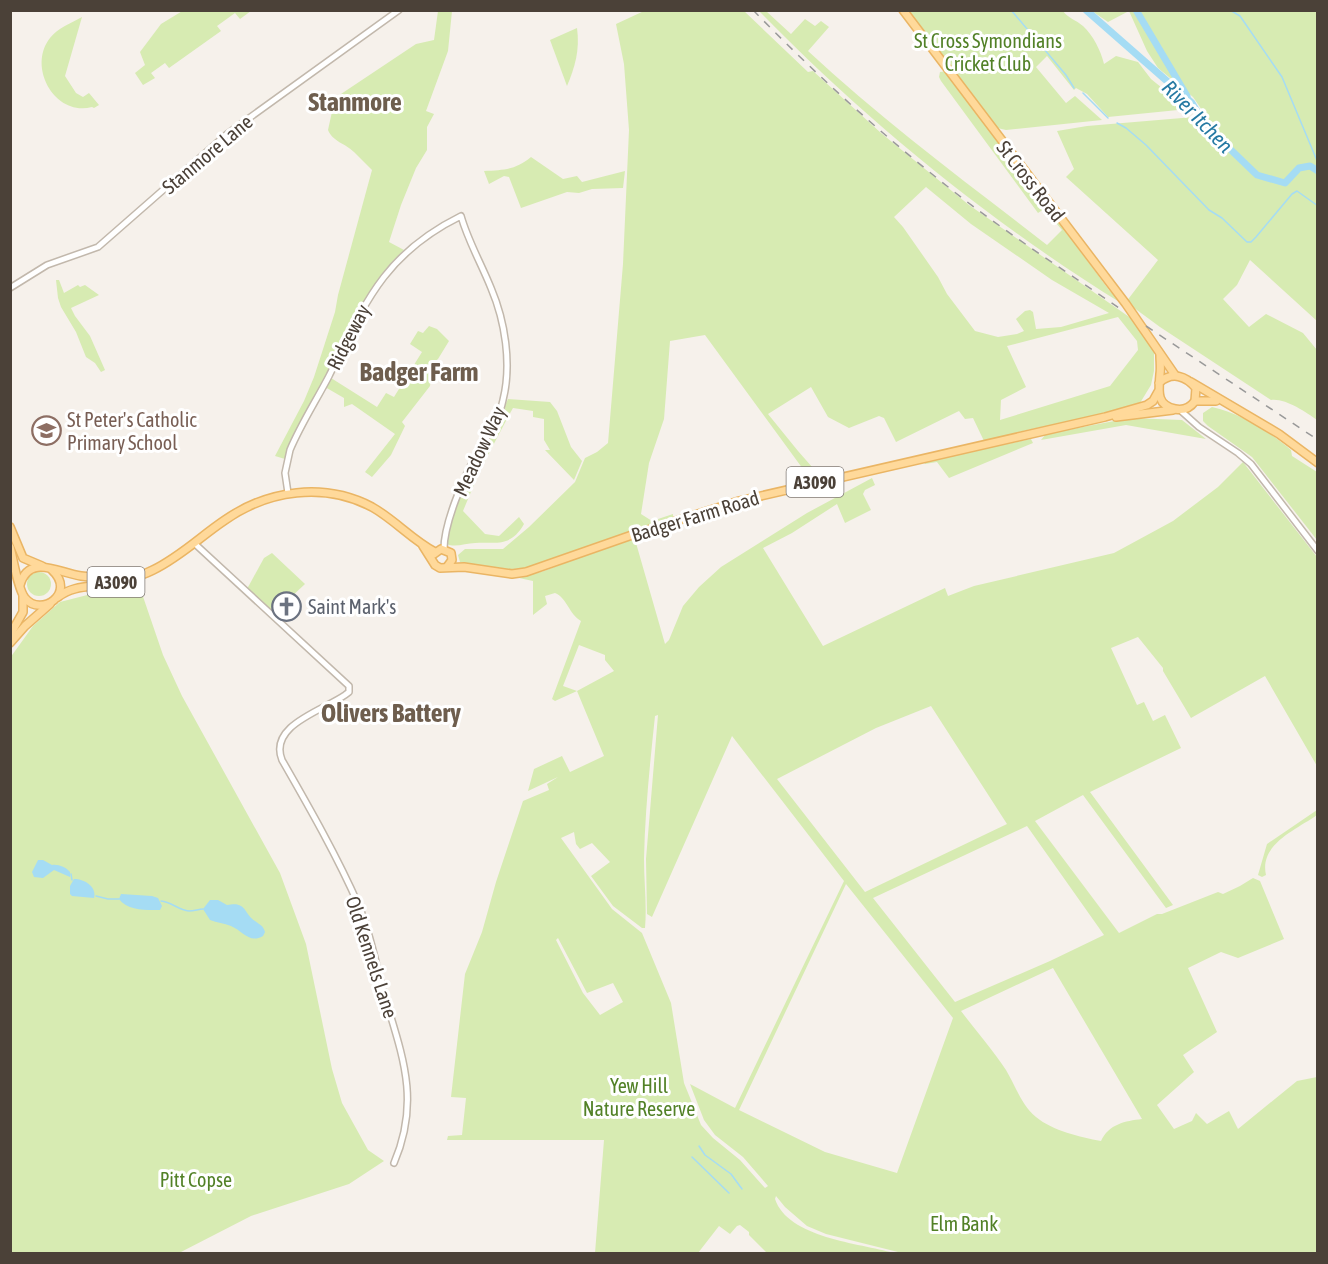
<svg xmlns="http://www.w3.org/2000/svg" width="1328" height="1264" viewBox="0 0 1328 1264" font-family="'Asap Condensed',sans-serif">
  <rect width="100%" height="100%" fill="#f6f1eb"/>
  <g fill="#d7ebb2" fill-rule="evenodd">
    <path d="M184,10L251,11L240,19L235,13L217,26L221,31L169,68L165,63L151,73L155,78L143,85L135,73L145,65L140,52L161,24Z"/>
    <path d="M438,11H452L448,51L426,111L434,114L427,127V150L416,168L401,205L389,242L404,250C367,284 348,331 326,376C312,404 297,430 285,459L275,456L304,401L314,377L335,312L338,295L372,170C366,164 360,158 354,152C345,143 333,142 328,130L335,98L416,44L434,40Z"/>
    <path d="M644,11H744L808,72L813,71L881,133L969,205L1135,321L1154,351V371L1151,385L1140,403L1097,416L1027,430L984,441L973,418L965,419L959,411L896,442L884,418L879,416L849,428L828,417L811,387L768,414L798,451L820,476L811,480L705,335L670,341L664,419L649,463L641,514L652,521L673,514V518L531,567C505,572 485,568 460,562L458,555L465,549H503L529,527L575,482L585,458L597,452L608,443L623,264L629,130L624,64L616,24ZM926,187L971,224L1052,280L1109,313L1061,327L1036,329L1033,312L1030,310L1025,311L1016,319L1024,331L1017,334L998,337L975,331L947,294L938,277L903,227L894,217ZM1118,317L1137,341L1138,350L1110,386L1000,420L1001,400L1026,387L1007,346Z"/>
    <path d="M759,11H766L791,34L805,19L815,26L821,21L829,27L808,51C883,121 966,182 1047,245L1062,230L1044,209L1038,213L941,81L939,77L940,72L947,71L1109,290L1121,303C990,222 866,121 759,11Z"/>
    <path d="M906,11H1063C1068,18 1076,20 1083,26C1093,35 1101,51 1104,64L1116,56L1138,62L1151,79L1188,109L1108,117L1087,94L1076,88L1074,90L1047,56L1036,67L1066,103L1075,96L1102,120L1006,130L993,127Z"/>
    <path d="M1092,11H1317V321L1250,260L1237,285L1223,299L1249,327L1266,314L1303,333L1317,350V420C1306,412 1285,398 1271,400L1160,327L1126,302L1158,260L1066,177L1074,169L1057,131L1087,126L1206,116L1193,97L1158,68L1147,51L1129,11L1108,22Z"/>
    <path d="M82,17L65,76L76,93L83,97L89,93L99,105L94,108L92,107C55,117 27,67 50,38C58,28 71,23 82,17Z"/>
    <path d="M577,28C580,50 575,67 567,86L550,40Z"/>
    <path d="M531,157L563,179L577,176L582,182L625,171L623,188L592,189L579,193L567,192L521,208L509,177L504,176L489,184L484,171C504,170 515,170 531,157Z"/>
    <path d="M56,280H59L64,293L78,285L80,287L85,285L99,295L71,308L75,316L90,336L105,370L101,372L95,363L86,357L76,332L61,307L58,298Z"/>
    <path d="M429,326L437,329L449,341L438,359L433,363L430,386L402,422L405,426L391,455L372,477L365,472L395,434L352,404L344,407V398L325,387L331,378L377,407L386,393L394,397L422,352L410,344L418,331L423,333Z"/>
    <path d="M508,399L550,402L557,411L571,447L582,461L574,480L545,450H550L544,440V419L533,417V411L513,408L509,415L502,412Z"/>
    <path d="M1212,407C1240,413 1268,431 1291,450L1292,456L1317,472V540L1252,457L1208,426L1203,421V413Z"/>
    <path d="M501,414L508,417L479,472L470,469Z"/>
    <path d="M1130,418L1182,420L1206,439L1126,425L1041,440L1046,434Z"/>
    <path d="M1031,439L1033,443L949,478L937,462L925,464L923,461Z"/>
    <path d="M1243,462L1317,557V766L1265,676L1191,718L1163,671V668L1138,637L1111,648L1137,705L1144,702L1153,721L1165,715L1181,748L1090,792L1173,905L1166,908L1083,795L1035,821L1119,933L1157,914H1162L1218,892L1223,894L1240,886L1253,878L1260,881L1284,939L1238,958L1221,952L1188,968L1217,1032L1183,1055L1194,1072L1157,1105L1174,1129L1192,1121L1196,1113L1207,1124L1229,1111L1238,1129L1297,1081L1317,1077V1253H902L826,1234L807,1226L785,1207L776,1196L775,1199C788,1238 859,1243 894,1253H767L749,1235V1232L740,1225L737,1226L730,1234L719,1226L698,1253H595L604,1140H447L448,1136L462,1135L466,1098L451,1097L465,974L482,932L496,882L523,801L549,790L547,784L558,777L528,791L534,769L562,756L570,772L604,756L577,691L555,701L552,699L581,621C569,614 567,598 555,593L545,596L547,604L533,615V581L519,578L544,571L628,539L729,507L730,509L677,526L636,543L665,644L669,640L683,606L699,587L721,567L807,513L872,478L875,485L865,490L863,494L871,510L845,523L837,504L792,533L763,548L823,646L945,588L948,596L974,586L1114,553L1173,521L1218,487ZM579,645L605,655V660L614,671L577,691L563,686ZM931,706L1007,824L865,892L777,779L876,728ZM658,715L646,859L647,914L652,917L732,736L844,881L735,1108L690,1084L704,1120L715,1135L743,1157L768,1186L765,1188L740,1160L713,1138L701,1125L684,1083L671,1003L642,933L612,909L561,838L574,832L576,844L580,849L592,843L610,862L591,876L613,906L642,928H645C647,905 644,882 644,859C645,811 650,763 655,716ZM1027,826L1104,935L1050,961L955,1002L873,898ZM846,884L953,1018L897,1173L825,1152L739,1110ZM558,938L587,993L613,983L623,1002L600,1015L583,993L556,940ZM1053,968L1142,1119C1125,1121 1109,1124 1101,1141C1080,1137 1053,1131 1036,1117C1022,1106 1015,1085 1006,1070C993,1050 976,1031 961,1011Z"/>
    <path d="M470,473L478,475L463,511L485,534L499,536L519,517L524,524C511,547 497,542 475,543C466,543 455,548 447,544C448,521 458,493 470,473Z"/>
    <path d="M272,553L305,584L274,613L247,589L264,558Z"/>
    <circle cx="39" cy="584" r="12"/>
    <path d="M138,582L163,655L182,696L280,873L306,944L332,1069L342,1103L368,1150L384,1161L349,1184L251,1216L179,1253H11L10,658L33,626L60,602Z"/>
    <path d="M1317,810V815C1296,830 1259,844 1266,875L1262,877L1258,875L1267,844Z"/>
  </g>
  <g fill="#a5dcf4">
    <path d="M38,860H43L52,865C58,864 66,867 70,872V877L54,870L43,878L34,877L32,872Z"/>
    <path d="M74,879C85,879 97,887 94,898L72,896L70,894V886Z"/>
    <path d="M121,894L152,896L158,898L162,906L160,910C145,910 128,911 119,899Z"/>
    <path d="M210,900H218L227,905C247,901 243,913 255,921C260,925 263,925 265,932L263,936C249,944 243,931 231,926C224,923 217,923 210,920L203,909Z"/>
  </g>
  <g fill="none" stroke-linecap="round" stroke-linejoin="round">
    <g stroke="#a5dcf4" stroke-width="1.5">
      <path d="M1011,10L1066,75L1074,88"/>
      <path d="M1230,10L1240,16L1282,77L1318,163"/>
      <path d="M1083,93L1108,118"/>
      <path d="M1117,123L1126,128L1146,145L1209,210L1222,218L1247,242H1251L1256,237L1292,194L1297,191L1318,206"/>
      <path d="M71,874L72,880"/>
      <path d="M96,896L108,899H119"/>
      <path d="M161,901C172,902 178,910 189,911C194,911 199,909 203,909"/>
      <path d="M699,1146L705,1155L731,1174L742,1189"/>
      <path d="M692,1157L729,1193"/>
    </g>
    <g stroke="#a5dcf4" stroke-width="7">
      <path d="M1086,10L1192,103L1206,126L1257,175L1285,183L1299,168L1310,166L1318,171"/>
      <path d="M1136,10L1187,96"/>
    </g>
    <defs>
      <g id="minor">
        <path d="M10,288L47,265L98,247L227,134L399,10"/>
        <path d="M1180,410L1199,427L1238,453L1251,464L1318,551"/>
        <path d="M288,493L285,473L290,450C301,424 316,401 329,376C365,303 384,254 461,216C468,241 481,263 491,288C505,321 512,364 503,400C499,420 486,437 477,454C464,476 444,523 444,549"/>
        <path d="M194,543L349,686V692L345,695C324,710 268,725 282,760C309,807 337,856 359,906C371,934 376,965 384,994C402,1055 421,1100 394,1163"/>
      </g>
      <g id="major">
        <path d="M903,10L1126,304L1175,375"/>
        <path d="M1191,382L1279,434L1318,463"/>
        <path d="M1159,383C1172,371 1186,376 1196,388L1195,401C1190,408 1184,411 1175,409C1155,405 1159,389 1160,374C1161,368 1160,361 1160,355"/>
        <path d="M1195,401H1216"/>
        <path d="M1116,417L1173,410"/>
        <path d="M10,527L23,558L42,566"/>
        <path d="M423,546L435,565L440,568L464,567L512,574L526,572L632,535L739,501L1105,417L1147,405L1153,401L1158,392"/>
        <path d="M10,547C13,558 18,590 25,598C41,618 77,593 52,570"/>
        <path d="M434,554L441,549L451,553L452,560L447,567"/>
        <path d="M20,585C29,553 59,573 81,576C95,578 109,578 124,576"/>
        <path d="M58,597C71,587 85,587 101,585C119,582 137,578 153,570C180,557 201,536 225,520C268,490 324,482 372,507C395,520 412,540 435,552"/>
        <path d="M10,635L23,612V596"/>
        <path d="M10,643L25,626L50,604"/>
      </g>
    </defs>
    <use href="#minor" stroke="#c2b8ac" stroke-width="8"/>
    <use href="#major" stroke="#eab564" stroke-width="10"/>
    <use href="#minor" stroke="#fff" stroke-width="5"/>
    <use href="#major" stroke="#ffd99a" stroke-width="7"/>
    <g stroke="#999" stroke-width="1.5" stroke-dasharray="8 8" stroke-linecap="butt">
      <path d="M753,10C819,78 891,143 966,201C1016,239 1068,273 1119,308"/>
      <path d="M1146,326L1318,440"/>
    </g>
  </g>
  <defs>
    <symbol id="school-ring" viewBox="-11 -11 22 22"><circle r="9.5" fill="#fff" stroke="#8d6e63" stroke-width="1.5"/><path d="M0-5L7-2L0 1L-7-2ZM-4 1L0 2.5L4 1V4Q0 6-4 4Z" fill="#8d6e63"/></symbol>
    <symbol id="church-ring" viewBox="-11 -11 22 22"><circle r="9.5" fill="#fff" stroke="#6b7280" stroke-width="1.5"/><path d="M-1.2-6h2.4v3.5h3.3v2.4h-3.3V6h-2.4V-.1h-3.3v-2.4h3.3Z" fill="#6b7280"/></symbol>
  </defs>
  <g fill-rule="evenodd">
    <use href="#school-ring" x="30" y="414" width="33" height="33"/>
    <use href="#church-ring" x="270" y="590" width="33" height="33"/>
  </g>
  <g text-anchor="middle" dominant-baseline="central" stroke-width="6" stroke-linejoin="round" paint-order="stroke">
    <g fill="#fff" stroke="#817a74" stroke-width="1.5">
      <rect x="786.5" y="467" width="57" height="30" rx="4.5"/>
      <rect x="87.5" y="567" width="57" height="30" rx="4.5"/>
    </g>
    <g font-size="18" font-weight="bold" fill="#4b4138">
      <text x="815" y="482">A3090</text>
      <text x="116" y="582">A3090</text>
    </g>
    <g font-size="20" fill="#528127" stroke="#fff">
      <text x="988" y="40">St Cross Symondians<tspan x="988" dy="23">Cricket Club</tspan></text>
      <text x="639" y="1085">Yew Hill<tspan x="639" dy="23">Nature Reserve</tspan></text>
      <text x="196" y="1179">Pitt Copse</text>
      <text x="964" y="1223">Elm Bank</text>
    </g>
    <g font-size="20" fill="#4b4138" stroke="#fff">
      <text transform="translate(207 154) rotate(-40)">Stanmore Lane</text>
      <text transform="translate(1031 181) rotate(52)">St Cross Road</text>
      <text transform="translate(348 337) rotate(-63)">Ridgeway</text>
      <text transform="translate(479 451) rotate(-65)">Meadow Way</text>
      <text transform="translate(695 516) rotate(-17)">Badger Farm Road</text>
      <text transform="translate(372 957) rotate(72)">Old Kennels Lane</text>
    </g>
    <g font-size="20" fill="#785e54" stroke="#fff" text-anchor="start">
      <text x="67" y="419">St Peter's Catholic<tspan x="67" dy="23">Primary School</tspan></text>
    </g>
    <g font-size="20" fill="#5b616d" stroke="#fff" text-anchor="start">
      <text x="308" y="606">Saint Mark's</text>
    </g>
    <g font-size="21" font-style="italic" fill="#267aa3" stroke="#fff">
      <text transform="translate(1198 116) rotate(46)">River Itchen</text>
    </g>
    <g font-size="26" font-weight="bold" fill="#6e5e4e" stroke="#fff">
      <text x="355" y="102">Stanmore</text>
      <text x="419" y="372">Badger Farm</text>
      <text x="391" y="713">Olivers Battery</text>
    </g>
  </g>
  <rect width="1328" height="1264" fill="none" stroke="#4b4138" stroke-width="24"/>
</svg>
